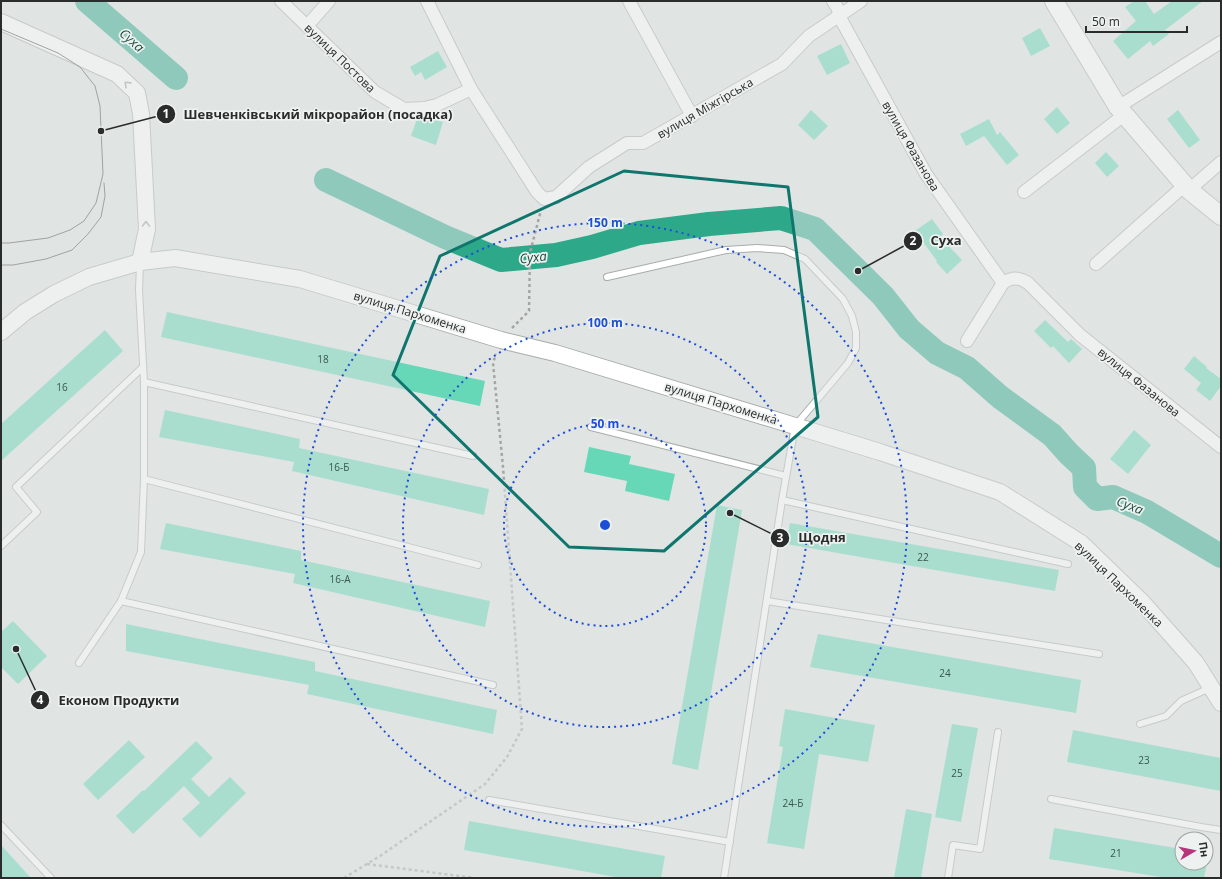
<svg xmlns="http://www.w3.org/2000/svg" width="1222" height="879" viewBox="0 0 1222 879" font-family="'Open Sans',sans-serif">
  <rect width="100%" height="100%" fill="#e0e4e3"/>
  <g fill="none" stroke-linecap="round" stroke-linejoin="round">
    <g stroke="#2da98a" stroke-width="24">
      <path d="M87,1L176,78"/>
      <path d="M326,180L445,237L501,260L556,255L592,247L639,233L709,224L781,218L815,229L883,296L909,329L937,353L967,368L1000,397L1052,435L1069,454L1084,468L1085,487L1097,499L1113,497L1147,512L1221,556"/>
    </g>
  </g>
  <g fill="#66d8b7">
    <path d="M1134,1H1145L1154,14L1172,1H1203L1165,30L1169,34L1153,46L1150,41L1128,59L1113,41L1136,21L1125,7Z"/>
    <path d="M1040,28L1050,46L1031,56L1022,38Z"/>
    <path d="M841,44L850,63L827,75L817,56Z"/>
    <path d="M438,51L447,67L425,80L421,72L415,76L410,67Z"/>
    <path d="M1057,107L1070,123L1057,134L1044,119Z"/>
    <path d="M811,110L828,126L814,140L798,125Z"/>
    <path d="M1178,110L1200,140L1189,148L1167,119Z"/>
    <path d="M418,116H424L443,122L436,145L411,136Z"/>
    <path d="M989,119L997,135L1000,132L1019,155L1007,165L984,136L966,146L960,134Z"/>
    <path d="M1106,152L1119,166L1107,177L1095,163Z"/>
    <path d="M932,219L943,234L940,237L962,260L947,274L936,262L937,261L915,231Z"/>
    <path d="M167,312L485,381L480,406L161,337Z"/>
    <path d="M1045,320L1068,342L1071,339L1082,349L1069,363L1053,346L1051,348L1034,331Z"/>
    <path d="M105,330L123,351L1,461V424Z"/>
    <path d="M1194,356L1207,367L1206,368L1221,379V386L1210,401L1196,390L1201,383L1184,369Z"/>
    <path d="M165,410L300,439L299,448L489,489L484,515L292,471L294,462L159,437Z"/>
    <path d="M1134,430L1151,445L1128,474L1110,459Z"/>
    <path d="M589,447L631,456L629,464L675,474L669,501L625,491L627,481L584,472Z"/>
    <path d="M717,505L742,510L698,770L672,764Z"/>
    <path d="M166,523L301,551V560L490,601L485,627L293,583L295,574L160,549Z"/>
    <path d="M790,523L1059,570L1055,591L786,544Z"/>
    <path d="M13,621L47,656L18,684L1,667V632Z"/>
    <path d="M126,624L315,662V671L497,710L493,734L307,694L309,685L126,651Z"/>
    <path d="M818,634L1081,680L1076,713L810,667Z"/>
    <path d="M785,709L875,725L868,762L819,754L804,849L767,843L783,747L779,746Z"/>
    <path d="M952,724L978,728L961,822L935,817Z"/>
    <path d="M1073,730L1221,758V791L1067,762Z"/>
    <path d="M129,740L145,757L98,800L83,784Z"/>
    <path d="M196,741L213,758L191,779L209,797L230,777L246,793L200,838L182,819L200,803L184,786L133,834L116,816L143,790L144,791Z"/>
    <path d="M906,809L932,814L921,878H894Z"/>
    <path d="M469,821L665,856L661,878H621L464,850Z"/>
    <path d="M1054,828L1182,849V863H1207L1204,878H1167L1049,859Z"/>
    <path d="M1,845L31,878H1Z"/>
  </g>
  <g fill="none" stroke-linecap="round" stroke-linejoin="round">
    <defs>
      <g id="service">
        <path d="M607,277L726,250L757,248L784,250L805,259L843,299L852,316L856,332V348L848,363L795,426L782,500L724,878"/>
        <path d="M144,382L473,456"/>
        <path d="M591,427L786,476"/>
        <path d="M144,479L478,565"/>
        <path d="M782,500L1068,564"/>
        <path d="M1,546L37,512L16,487L143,367"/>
        <path d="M121,601L493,685"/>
        <path d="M767,601L1099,654"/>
        <path d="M79,663L121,601L141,552L144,479V382L139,290L140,264"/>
        <path d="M1140,724L1166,716L1181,701L1210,688"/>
        <path d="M1051,799L1201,827L1221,830"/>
        <path d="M489,800L730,842"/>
        <path d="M1,825L51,878"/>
        <path d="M948,878L953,845L980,849L998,732"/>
      </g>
      <g id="minor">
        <path d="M281,1L375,92L404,109L424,108L437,105L471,89"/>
        <path d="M427,1L471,89L537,192L544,199L556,197L589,167L627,143H643L782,64L809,36L861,1"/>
        <path d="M629,1L692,116"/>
        <path d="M833,1L838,9L839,16L926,174L1003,283"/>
        <path d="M307,26L329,1"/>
        <path d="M1118,107L1221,42"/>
        <path d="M1189,190L1221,162"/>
        <path d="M1024,192L1124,115"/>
        <path d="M1096,264L1185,185"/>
        <path d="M967,341L1003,283C1012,277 1018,277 1028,283L1080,335L1221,447"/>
      </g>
      <g id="tertiary">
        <path d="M1,22L117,74L137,93L141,114L147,229L140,262"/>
        <path d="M1,332L25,312L54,294L89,277L140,262L175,258L300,279L501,340L555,353L795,426L880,452L1000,492L1081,543L1143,603L1196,663L1221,703"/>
      </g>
      <path id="secondary" d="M1054,1L1118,107L1189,190L1221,216"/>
    </defs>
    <use href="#service" stroke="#a8acab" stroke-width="8"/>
    <use href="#minor" stroke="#a8acab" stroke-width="14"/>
    <use href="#tertiary" stroke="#a8acab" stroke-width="18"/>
    <use href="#secondary" stroke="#a8acab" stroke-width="20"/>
    <g stroke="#a3a6a5" stroke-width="2.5" stroke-dasharray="3 3" stroke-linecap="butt">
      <path d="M512,328L529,311L530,253L541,210"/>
      <path d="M367,864L475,878"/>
      <path d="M344,878L380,856L485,784L507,757L522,729L503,467L493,363L496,354"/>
    </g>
    <use href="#service" stroke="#fff" stroke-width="6"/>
    <use href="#minor" stroke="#fff" stroke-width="12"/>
    <use href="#tertiary" stroke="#fff" stroke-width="16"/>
    <use href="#secondary" stroke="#fff" stroke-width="18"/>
    <g stroke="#525453" stroke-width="1">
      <path d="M1,29L58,53L80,67L95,86L100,106L103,174L96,203L84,221L70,230L48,238L9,243H1"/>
      <path d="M1,265H13L46,259L72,250L88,234L101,217L105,196L104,183"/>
    </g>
  </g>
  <defs><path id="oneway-chevron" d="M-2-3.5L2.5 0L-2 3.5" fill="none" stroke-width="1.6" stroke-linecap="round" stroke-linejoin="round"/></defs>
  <g stroke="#9fa0a0">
    <use href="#oneway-chevron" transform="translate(127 84) rotate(-136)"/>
    <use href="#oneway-chevron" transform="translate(146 224) rotate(-90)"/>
  </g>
  <path d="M0 0H1222V879H0ZM624,171L788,187L818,417L664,551L569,547L393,375L440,256Z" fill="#e0e4e3" fill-opacity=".55" fill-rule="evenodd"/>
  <path fill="none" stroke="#0f766e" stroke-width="3" stroke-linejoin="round" d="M624,171L788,187L818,417L664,551L569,547L393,375L440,256Z"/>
  <g fill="none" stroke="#1d4ed8" stroke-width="2" stroke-dasharray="2 4">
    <circle cx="605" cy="525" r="101"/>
    <circle cx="605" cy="525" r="202"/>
    <circle cx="605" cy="525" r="302"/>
  </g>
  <g text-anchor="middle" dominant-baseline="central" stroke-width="3.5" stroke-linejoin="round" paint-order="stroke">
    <g font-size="10" fill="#39574e">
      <text x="323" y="359">18</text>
      <text x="62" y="387">16</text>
      <text x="339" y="467">16-Б</text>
      <text x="923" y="557">22</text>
      <text x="340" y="579">16-А</text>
      <text x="945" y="673">24</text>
      <text x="1144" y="760">23</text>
      <text x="957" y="773">25</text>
      <text x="793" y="803">24-Б</text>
      <text x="1116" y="853">21</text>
    </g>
    <g font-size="12" fill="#2a2c2b" stroke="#edf2f0">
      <text transform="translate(340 58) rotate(44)">вулиця Постова</text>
      <text transform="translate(705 108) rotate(-30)">вулиця Міжгірська</text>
      <text transform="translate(911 146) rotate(60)">вулиця Фазанова</text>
      <text transform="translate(410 312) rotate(17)">вулиця Пархоменка</text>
      <text transform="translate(1139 382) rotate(39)">вулиця Фазанова</text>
      <text transform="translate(721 403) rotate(17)">вулиця Пархоменка</text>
      <text transform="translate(1119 584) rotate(44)">вулиця Пархоменка</text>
    </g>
    <g font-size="13" font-style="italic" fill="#1a4b3e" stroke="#edf2f0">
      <text transform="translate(132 40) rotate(41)">Суха</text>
      <text transform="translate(533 257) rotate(-6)">Суха</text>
      <text transform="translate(1130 505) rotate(22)">Суха</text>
    </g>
  </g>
  <circle cx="605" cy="525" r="6" fill="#1d4ed8" stroke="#edf2f0" stroke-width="2"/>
  <g font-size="12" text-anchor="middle" font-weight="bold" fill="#1d4ed8" stroke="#edf2f0" stroke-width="3.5" stroke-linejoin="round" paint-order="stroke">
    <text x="605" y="227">150 m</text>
    <text x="605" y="327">100 m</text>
    <text x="605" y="428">50 m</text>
  </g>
  <path fill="none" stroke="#2a2c2b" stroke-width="1.5" d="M101 131L166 114M858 271L913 241M730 513L780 538M16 649L40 700"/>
  <g fill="#2a2c2b" stroke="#edf2f0" stroke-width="1.5">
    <circle cx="101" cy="131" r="4"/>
    <circle cx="858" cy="271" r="4"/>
    <circle cx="730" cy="513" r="4"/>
    <circle cx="16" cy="649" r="4"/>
    <circle cx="166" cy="114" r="10"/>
    <circle cx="913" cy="241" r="10"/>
    <circle cx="780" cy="538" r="10"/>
    <circle cx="40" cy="700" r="10"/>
  </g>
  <g font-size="12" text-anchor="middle" font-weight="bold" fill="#fff">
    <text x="166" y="118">1</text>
    <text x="913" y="245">2</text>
    <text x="780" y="542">3</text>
    <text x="40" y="704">4</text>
  </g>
  <g font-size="13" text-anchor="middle" font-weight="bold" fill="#2a2c2b" stroke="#edf2f0" stroke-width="3.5" stroke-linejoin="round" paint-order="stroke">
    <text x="318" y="119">Шевченківський мікрорайон (посадка)</text>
    <text x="946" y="245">Суха</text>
    <text x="822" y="542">Щодня</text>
    <text x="119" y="705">Економ Продукти</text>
  </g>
  <rect width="1222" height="879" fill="none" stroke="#2a2c2b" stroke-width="4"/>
  <g transform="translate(1194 851) rotate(81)"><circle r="19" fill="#edf2f0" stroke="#9fa3a1"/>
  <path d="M0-3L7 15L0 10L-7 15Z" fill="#b9357b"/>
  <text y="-6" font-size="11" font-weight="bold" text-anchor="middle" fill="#2a2c2b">Пн</text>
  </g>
  <path d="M1086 26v6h101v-6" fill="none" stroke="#2a2c2b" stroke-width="2"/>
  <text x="1092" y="26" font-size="12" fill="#2a2c2b" stroke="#edf2f0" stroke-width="3" paint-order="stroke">50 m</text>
</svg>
